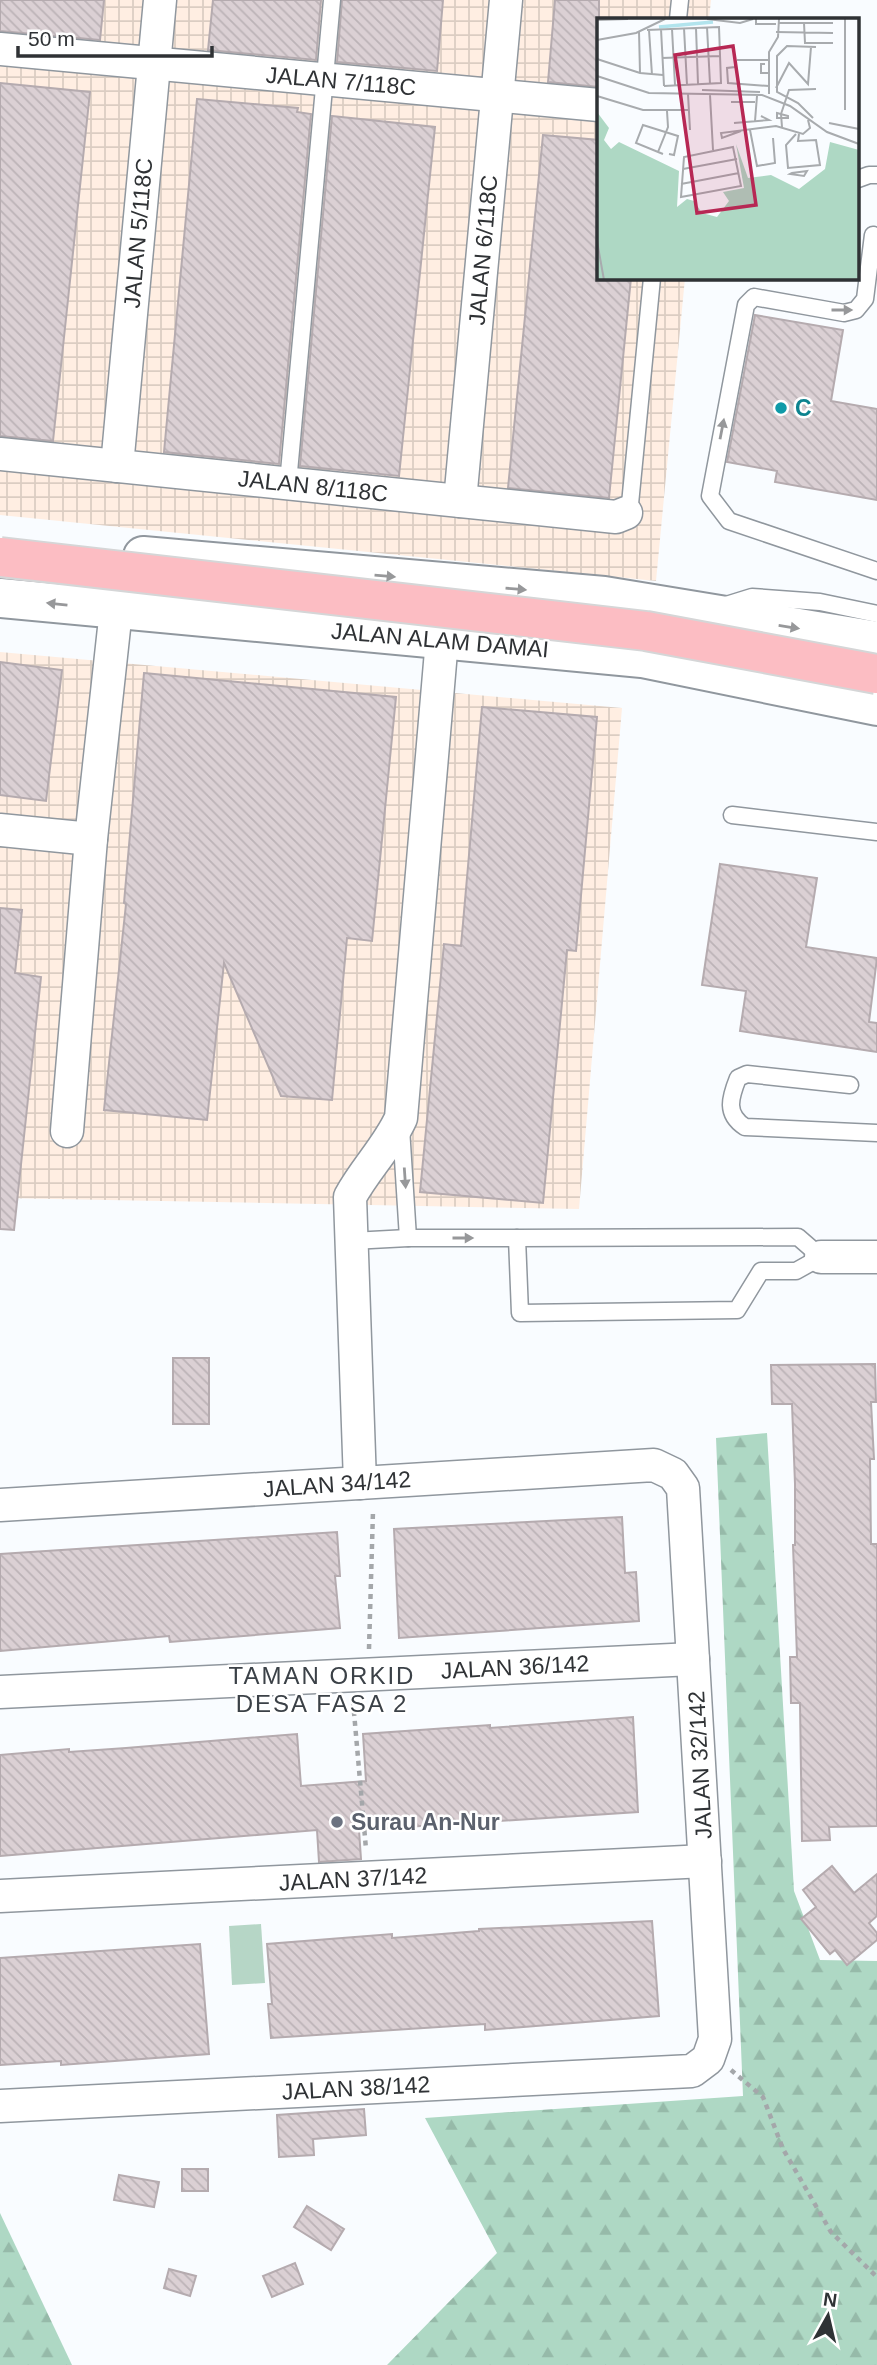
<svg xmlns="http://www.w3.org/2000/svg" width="877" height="2365" viewBox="0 0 877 2365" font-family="Arial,sans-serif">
  <defs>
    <pattern id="industrial-grid" width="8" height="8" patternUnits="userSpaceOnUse" patternTransform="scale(1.75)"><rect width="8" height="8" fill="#ffeee2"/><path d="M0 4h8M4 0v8" fill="none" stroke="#dbcdc2"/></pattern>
    <pattern id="forest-firs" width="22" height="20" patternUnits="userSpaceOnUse" patternTransform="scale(1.75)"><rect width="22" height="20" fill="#aed8c4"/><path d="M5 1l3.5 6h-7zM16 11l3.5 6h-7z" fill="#96baa9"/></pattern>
    <pattern id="building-back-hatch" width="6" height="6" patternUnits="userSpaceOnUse" patternTransform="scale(1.75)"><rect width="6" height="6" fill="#dbd0d4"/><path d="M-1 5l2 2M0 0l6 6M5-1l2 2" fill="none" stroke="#bcb3b7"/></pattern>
  </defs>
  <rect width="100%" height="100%" fill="#f9fcff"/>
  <g fill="url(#industrial-grid)">
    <path d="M0,0H711L709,19H599V278H685L656,581L0,515Z"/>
    <path d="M0,652L622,708L579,1209L0,1198Z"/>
  </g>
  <g fill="url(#forest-firs)">
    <path d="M767,1433L794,1891L820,1960L877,1961V2365H387L497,2253L425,2118L743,2096L716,1438Z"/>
    <path d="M0,2213L72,2365H0Z"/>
  </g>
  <path fill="#b6d6c6" d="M261,1924L265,1983L232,1985L229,1926Z"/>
  <g fill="url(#building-back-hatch)" stroke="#b5abaf" stroke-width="2">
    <path d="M0,0H104L100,40L0,31Z"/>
    <path d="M213,0H321L316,60L208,50Z"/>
    <path d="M342,0H443L437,71L337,62Z"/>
    <path d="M555,0H599V87L548,82Z"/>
    <path d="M0,83L90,92L53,441L0,436Z"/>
    <path d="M197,99L298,108L297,112L311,114L279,464L164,452Z"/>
    <path d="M332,116L435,127L399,476L300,466Z"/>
    <path d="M543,135L599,140V278H631L609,498L508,488Z"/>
    <path d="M755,315L843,330L831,401L877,409V500L775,482L777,471L727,462Z"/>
    <path d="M0,662L62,670L46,801L0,795Z"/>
    <path d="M144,673L396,697L372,941L347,938L332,1100L281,1096L224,963L207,1120L104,1110L126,904L124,903Z"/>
    <path d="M482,707L597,717L576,951L567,950L543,1203L420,1192L444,944L461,946Z"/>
    <path d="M720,864L817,878L806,947L877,958L869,1022L877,1023V1052L740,1031L746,991L702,985Z"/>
    <path d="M0,908L22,910L15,973L41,977L14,1230L0,1229Z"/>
    <rect x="173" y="1358" width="36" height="66"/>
    <path d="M875,1364L876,1402H871L874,1459H870L871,1544H877V1826L829,1827L830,1840L802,1841L800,1703H791L790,1657H797L793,1545H795V1484L792,1404H772L771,1365Z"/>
    <path d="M622,1517L625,1573L636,1572L639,1621L399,1638L394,1529Z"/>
    <path d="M337,1532L340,1576H335L340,1628L170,1642L169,1636L0,1651V1554Z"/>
    <path d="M633,1717L638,1812L359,1830L361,1859L319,1862L317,1830L0,1856V1755L69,1749V1752L126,1748L297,1734L301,1786L366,1781L363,1734L490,1725V1728Z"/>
    <path d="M832,1866L854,1893L877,1874V1916L869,1923L877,1933V1940L847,1965L835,1950L830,1954L801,1919L816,1907L803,1890Z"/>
    <path d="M652,1921L659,2016L485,2030V2024L271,2038L268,2004H272L267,1944L392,1934V1938L479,1931V1929Z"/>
    <path d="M200,1944L209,2054L61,2065V2061L0,2065V1958Z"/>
    <path d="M364,2109L366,2135L313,2139L314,2155L279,2157L277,2115Z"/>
    <rect x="182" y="2169" width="26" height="22"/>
    <path d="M119,2175L159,2182L154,2207L114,2200Z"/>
    <path d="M307,2206L344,2229L331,2250L294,2227Z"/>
    <path d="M295,2263L303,2284L272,2297L263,2276Z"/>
    <path d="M169,2269L196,2276L190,2296L164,2288Z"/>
  </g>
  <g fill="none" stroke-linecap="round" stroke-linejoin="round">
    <defs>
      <g id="service">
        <path d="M678,19L680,0"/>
        <path d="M858,179L869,175H877"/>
        <path d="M873,235L865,299L856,310L844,313L754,297L746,305L710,496L729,521L877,571"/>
        <path d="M288,483L332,0"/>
        <path d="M626,513L630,504L652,278"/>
        <path d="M723,606L752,597L820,602L877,614"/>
        <path d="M732,815L877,832"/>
        <path d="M850,1085L747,1074L738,1078C730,1098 725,1114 745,1127L877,1133"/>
        <path d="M401,1128L408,1238"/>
        <path d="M798,1237L821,1257L796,1271H761L737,1310L520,1313L517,1238Z"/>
        <path d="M352,1241L408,1238H517"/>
      </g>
      <g id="minor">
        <path d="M0,49L599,105"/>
        <path d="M0,454L616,517L626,513"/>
        <path d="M117,466L160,0"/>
        <path d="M460,501L506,0"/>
        <path d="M0,830L91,839"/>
        <path d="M67,1131L91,839L116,610"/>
        <path d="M821,1257H877"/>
        <path d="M360,1483L350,1197C365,1169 388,1147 401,1118L444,616"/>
        <path d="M0,1505L654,1465L673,1474L683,1488L715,2039L708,2059L692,2071L0,2106"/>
        <path d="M0,1692L693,1659"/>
        <path d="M0,1896L705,1861"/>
      </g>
      <g id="secondary">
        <path d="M143,556L604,596L877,641"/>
        <path d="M0,598L642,658L877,706"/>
      </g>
    </defs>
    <use href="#service" stroke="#90979e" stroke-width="19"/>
    <use href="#minor" stroke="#90979e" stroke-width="35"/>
    <use href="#secondary" stroke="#90979e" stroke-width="42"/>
    <g stroke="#a4a7aa" stroke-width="4.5" stroke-dasharray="5 5" stroke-linecap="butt">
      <path d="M369,1649L373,1511"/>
      <path d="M353,1701L366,1849"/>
      <path d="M731,2070L763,2097L783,2149L831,2232L877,2277"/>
    </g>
    <use href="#service" stroke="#fff" stroke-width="16"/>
    <use href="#minor" stroke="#fff" stroke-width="32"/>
    <use href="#secondary" stroke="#fff" stroke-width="38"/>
    <defs>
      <path id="motorway-bridge" d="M0,557L646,631L877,674"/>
    </defs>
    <use href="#motorway-bridge" stroke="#d5d6d7" stroke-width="42" stroke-linecap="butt"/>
    <use href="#motorway-bridge" stroke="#fcbdc3" stroke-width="38"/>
  </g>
  <defs><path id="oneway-solid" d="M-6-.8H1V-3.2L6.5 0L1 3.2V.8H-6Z" transform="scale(1.75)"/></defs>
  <g fill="#97989a">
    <use href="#oneway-solid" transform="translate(842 310)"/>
    <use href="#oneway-solid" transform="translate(722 429) rotate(-79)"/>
    <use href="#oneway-solid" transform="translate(385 576) rotate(5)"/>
    <use href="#oneway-solid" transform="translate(516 589) rotate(5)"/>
    <use href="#oneway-solid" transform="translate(57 604) rotate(-174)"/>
    <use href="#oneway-solid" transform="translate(789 627) rotate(9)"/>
    <use href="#oneway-solid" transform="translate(405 1178) rotate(86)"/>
    <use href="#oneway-solid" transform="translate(463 1238)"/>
  </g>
  <circle fill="#0f9aa8" stroke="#fff" stroke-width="2.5" cx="781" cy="408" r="7"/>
  <circle fill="#6b7280" stroke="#fff" stroke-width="2.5" cx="337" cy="1822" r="7"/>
  <g text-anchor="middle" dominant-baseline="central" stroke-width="5" stroke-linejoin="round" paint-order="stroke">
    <g font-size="23" fill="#2f3235" stroke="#fff">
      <text transform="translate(341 81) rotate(5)">JALAN 7/118C</text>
      <text transform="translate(138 233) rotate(-85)">JALAN 5/118C</text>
      <text transform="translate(483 250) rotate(-85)">JALAN 6/118C</text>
      <text transform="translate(313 486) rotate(6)">JALAN 8/118C</text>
      <text transform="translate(440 640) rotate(5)">JALAN ALAM DAMAI</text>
      <text transform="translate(337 1484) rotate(-4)">JALAN 34/142</text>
      <text transform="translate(515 1667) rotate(-3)">JALAN 36/142</text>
      <text transform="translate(700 1765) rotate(-93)">JALAN 32/142</text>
      <text transform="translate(353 1879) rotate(-3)">JALAN 37/142</text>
      <text transform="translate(356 2088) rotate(-3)">JALAN 38/142</text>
    </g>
    <g font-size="23" font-weight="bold" fill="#0d838f" stroke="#fff" text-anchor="start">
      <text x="795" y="408">C</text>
    </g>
    <g font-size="23" font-weight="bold" fill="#5b616d" stroke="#fff" text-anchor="start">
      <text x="351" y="1822">Surau An-Nur</text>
    </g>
    <g font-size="24" letter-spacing="2" fill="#3b4147" stroke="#fff">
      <text x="322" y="1675">TAMAN ORKID<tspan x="322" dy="28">DESA FASA 2</tspan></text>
    </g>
  </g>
  <g transform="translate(597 18)">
    <rect width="262" height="262" fill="#f9fcff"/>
    <path d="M0,94L12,110L7,122L14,131L22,124L82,153L80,189L90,181L97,183L105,195L120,199L132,183L126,174L147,170L139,126L151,160L174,157L202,171L228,151L233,124L262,132V262H0Z" fill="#aed8c4"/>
    <path fill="none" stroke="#b2e4ed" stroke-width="3.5" d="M62,9L116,4"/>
    <path fill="none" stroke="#a8abae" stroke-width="2" d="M110,1L143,5L156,1M159,1V6H179M248,1V92M0,2L31,1M182,5H236M207,5L208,25H236M110,9L113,66M87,10L90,67M99,10L101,66M64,11L67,68M75,11L78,67M50,12L122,9L124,65L67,68M52,12L55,57M42,13L43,55M179,14L236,15M0,22L39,15L68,1M65,40L123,38M0,41L43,55L66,57M140,42H172M138,44V49L130,50L131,65L172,68M168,46H164V55H172M0,58L52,75L165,77L193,88L230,114L262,126M179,70L192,45L211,66L214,29M105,72L163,74M91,76L93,112M172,76V34L181,19L182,1M113,77L116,132M0,78L46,92H92M134,84H158M180,95L191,98V100H180ZM216,100L201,85L180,74V38L190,28L219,29M158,103L160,78M137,105L172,102L164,98M232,105L262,111M185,109L184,96L192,72L219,71M153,112L160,148L178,145L176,120M144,113L125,120L124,115L179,108L206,116L213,110L211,102M199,116L189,127L191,150L223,147L219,122L201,123L202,116M136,129L144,168L84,179L87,139ZM61,134L71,109L70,93M66,136L39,125L46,107L81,118L77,137L72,136M86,151L140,141M210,153L207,158L193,156L195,155ZM84,166L142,155M0,223L7,262"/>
    <path fill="#b72854" fill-opacity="0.15" stroke="#b72854" stroke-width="3.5" d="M136,28L159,187L100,195L78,37Z"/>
    <rect width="262" height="262" fill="none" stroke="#2f3235" stroke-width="3.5"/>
  </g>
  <g transform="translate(828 2316) rotate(8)" stroke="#ffffff" stroke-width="5" paint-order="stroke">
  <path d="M0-5L12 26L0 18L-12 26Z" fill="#2f3235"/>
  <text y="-10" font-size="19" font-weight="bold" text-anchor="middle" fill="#2f3235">N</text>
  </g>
  <path d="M18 46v10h194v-10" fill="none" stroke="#2f3235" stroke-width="3.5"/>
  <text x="28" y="46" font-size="21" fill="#2f3235" stroke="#ffffff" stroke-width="5" paint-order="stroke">50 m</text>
</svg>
